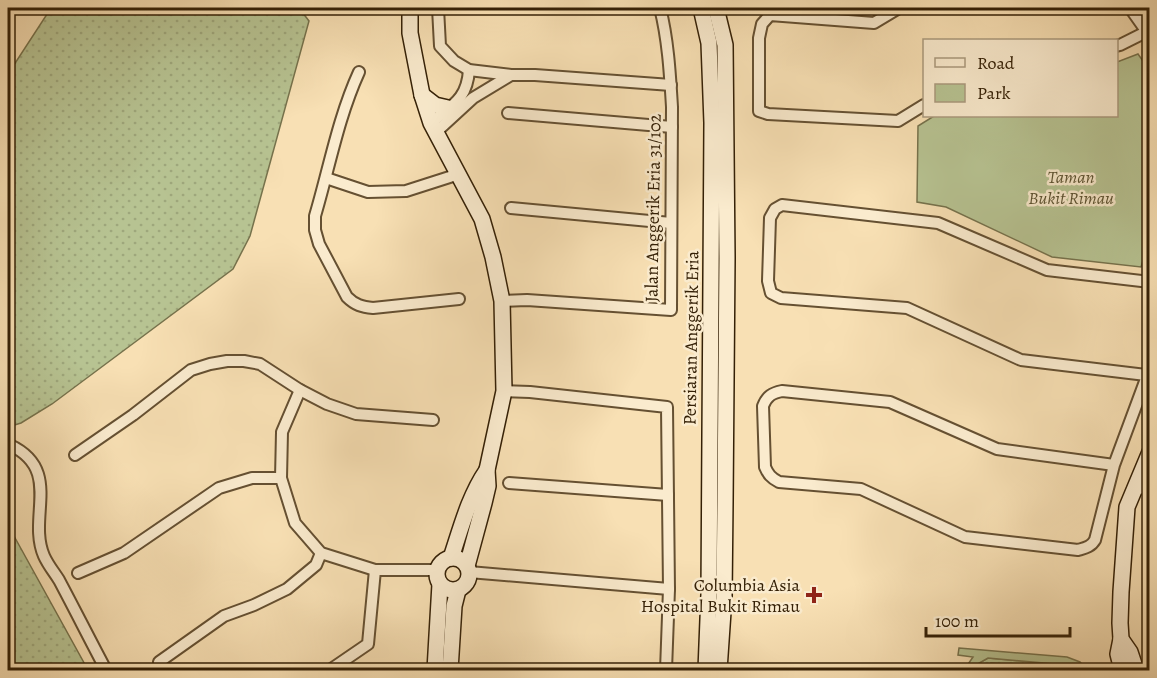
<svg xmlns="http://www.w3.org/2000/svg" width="1157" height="678" viewBox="0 0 1157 678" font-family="Alegreya,serif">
  <defs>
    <pattern id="grass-dots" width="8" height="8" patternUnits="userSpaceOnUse" patternTransform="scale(1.5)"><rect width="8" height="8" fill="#b7c392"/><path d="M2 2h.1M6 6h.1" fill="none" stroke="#9ea77c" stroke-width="1.8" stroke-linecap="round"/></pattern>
  </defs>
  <rect width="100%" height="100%" fill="#f8e0b4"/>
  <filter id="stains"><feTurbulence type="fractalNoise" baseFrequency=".00333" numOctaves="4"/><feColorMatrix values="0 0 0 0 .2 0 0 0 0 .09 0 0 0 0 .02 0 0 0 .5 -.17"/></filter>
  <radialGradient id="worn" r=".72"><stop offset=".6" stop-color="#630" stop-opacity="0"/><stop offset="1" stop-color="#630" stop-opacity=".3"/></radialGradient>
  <g fill="url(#grass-dots)" stroke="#76724c" stroke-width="1.5">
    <path d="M51,8H299L309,21L250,236L233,269L52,404L21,423L8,427V74Z"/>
    <path d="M14,536L88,670H8V537Z"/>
    <path d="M988,658L1066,665L1077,670H972L979,663Z"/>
  </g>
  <g fill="#b7c392" stroke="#76724c" stroke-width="1.5">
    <path d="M1138,54L1150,71V239L1141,267L1052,257L946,207L917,202L918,126L934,116H1116L1117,62Z"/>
    <path d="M959,648L1067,657L1080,662L1087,670H1077L1066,665L988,658L979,663L972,670H964L973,657L958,655Z"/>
    <path d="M991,663L1062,668V670H991Z"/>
  </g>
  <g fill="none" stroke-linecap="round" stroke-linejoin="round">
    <defs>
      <g id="street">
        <path d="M438,8L440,46L454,61L469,70L511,75H535L671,85"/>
        <path d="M899,8L874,23L770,15L762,24L759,38V111L768,114L898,121L924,105"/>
        <path d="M1130,8L1147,32"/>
        <path d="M1116,46L1120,45L1150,30"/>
        <path d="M359,72C338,118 329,169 315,216V230L319,244L347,297C355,305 362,307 373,308L459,299"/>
        <path d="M508,113L672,127"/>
        <path d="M431,123C452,105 467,100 469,70"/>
        <path d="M436,132L473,98L511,75"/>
        <path d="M326,178L368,192L406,191L459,174"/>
        <path d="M511,208L671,223"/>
        <path d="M502,301L527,300L671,310L672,107C670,74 668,39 660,8"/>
        <path d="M1146,375L1021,360L907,308L781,298L771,293L768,281L770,218L775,209L782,205L938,223L1047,270L1150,282"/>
        <path d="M300,390L282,432L281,478L295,523L321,553L375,570H437"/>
        <path d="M504,391L530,392L667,407L669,589L666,670"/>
        <path d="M10,445C63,470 27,517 44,556C48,565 54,572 59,580C75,610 90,640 106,670"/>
        <path d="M75,455L133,415L191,370L210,364L227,361H244L260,364L300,390L327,404L356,414L433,420"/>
        <path d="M1114,465L997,449L890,402L782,391C772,393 767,396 763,406L765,467C768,474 771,478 779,482L861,489L965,537L1078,550C1085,548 1091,547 1095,540L1114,465L1150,368"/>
        <path d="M509,483L668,495"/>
        <path d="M1136,488L1150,489"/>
        <path d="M469,572L669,589"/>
        <path d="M78,573L124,553L219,488L252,478H281"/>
        <path d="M159,662L224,616L254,605L287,589L316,565L321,553"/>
        <path d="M330,670L368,644L375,570"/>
        <path d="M493,670H501"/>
      </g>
      <g id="secondary">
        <path d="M410,8V33L422,95L431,123L482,219L493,257L502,301L504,391L487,470L488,486L484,503L467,566"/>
        <path d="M701,8L709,43L712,123L709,594L706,670"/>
        <path d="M716,8L725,45L727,258L725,502L724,597L719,670"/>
        <path d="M422,95L435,105L448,108"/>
        <circle cx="453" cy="574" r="16"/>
        <path d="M451,558C461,528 469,496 487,470"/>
        <path d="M1121,639L1118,654L1122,670"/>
        <path d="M435,670L440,584"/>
        <path d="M450,670L454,606L458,590"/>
        <path d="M1136,670L1130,652L1121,639L1120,623L1121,592L1127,507L1150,452"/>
      </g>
    </defs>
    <use href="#street" stroke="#655032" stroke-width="14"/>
    <use href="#secondary" stroke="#342006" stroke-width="18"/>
    <use href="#street" stroke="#faebce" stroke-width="10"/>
    <use href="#secondary" stroke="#faebce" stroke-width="15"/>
  </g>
  <path fill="#8f2418" stroke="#faebce" stroke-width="2" d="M811 586h6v6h6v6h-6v6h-6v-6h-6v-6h6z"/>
  <g text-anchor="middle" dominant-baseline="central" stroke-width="5" stroke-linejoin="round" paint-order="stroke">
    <g font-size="18" font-style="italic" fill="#5b5130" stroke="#faebce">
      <text x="1071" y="177">Taman<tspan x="1071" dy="21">Bukit Rimau</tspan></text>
    </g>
    <g font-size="18" fill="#342006" stroke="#faebce">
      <text transform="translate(653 208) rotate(-89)">Jalan Anggerik Eria 31/102</text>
      <text transform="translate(691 338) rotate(-89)">Persiaran Anggerik Eria</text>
    </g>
    <g font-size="18" fill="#342006" stroke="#faebce" text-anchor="end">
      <text x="800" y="585">Columbia Asia<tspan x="800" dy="21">Hospital Bukit Rimau</tspan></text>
    </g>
  </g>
  <rect width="1157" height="678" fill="none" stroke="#f8e0b4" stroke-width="30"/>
  <rect x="9" y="9" width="1139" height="660" fill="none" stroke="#342006" stroke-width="3"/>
  <rect x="15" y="15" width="1127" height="648" fill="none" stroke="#342006" stroke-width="1.5"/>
  <rect x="923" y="39" width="195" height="78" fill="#faebce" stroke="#ab9a7e" stroke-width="1.5"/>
  <rect x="935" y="58" width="30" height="9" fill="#faebce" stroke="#ab9a7e" stroke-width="1.5"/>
  <text x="977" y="69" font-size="18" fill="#342006">Road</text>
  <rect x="935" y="84" width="30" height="18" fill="#b7c392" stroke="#ab9a7e" stroke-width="1.5"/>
  <text x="977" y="99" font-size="18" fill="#342006">Park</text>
  <path d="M926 627v9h144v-9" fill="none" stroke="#342006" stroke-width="3"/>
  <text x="935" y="627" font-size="18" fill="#342006" stroke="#faebce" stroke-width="4.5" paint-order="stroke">100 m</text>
  <rect width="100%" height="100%" filter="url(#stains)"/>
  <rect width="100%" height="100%" fill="url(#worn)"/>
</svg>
